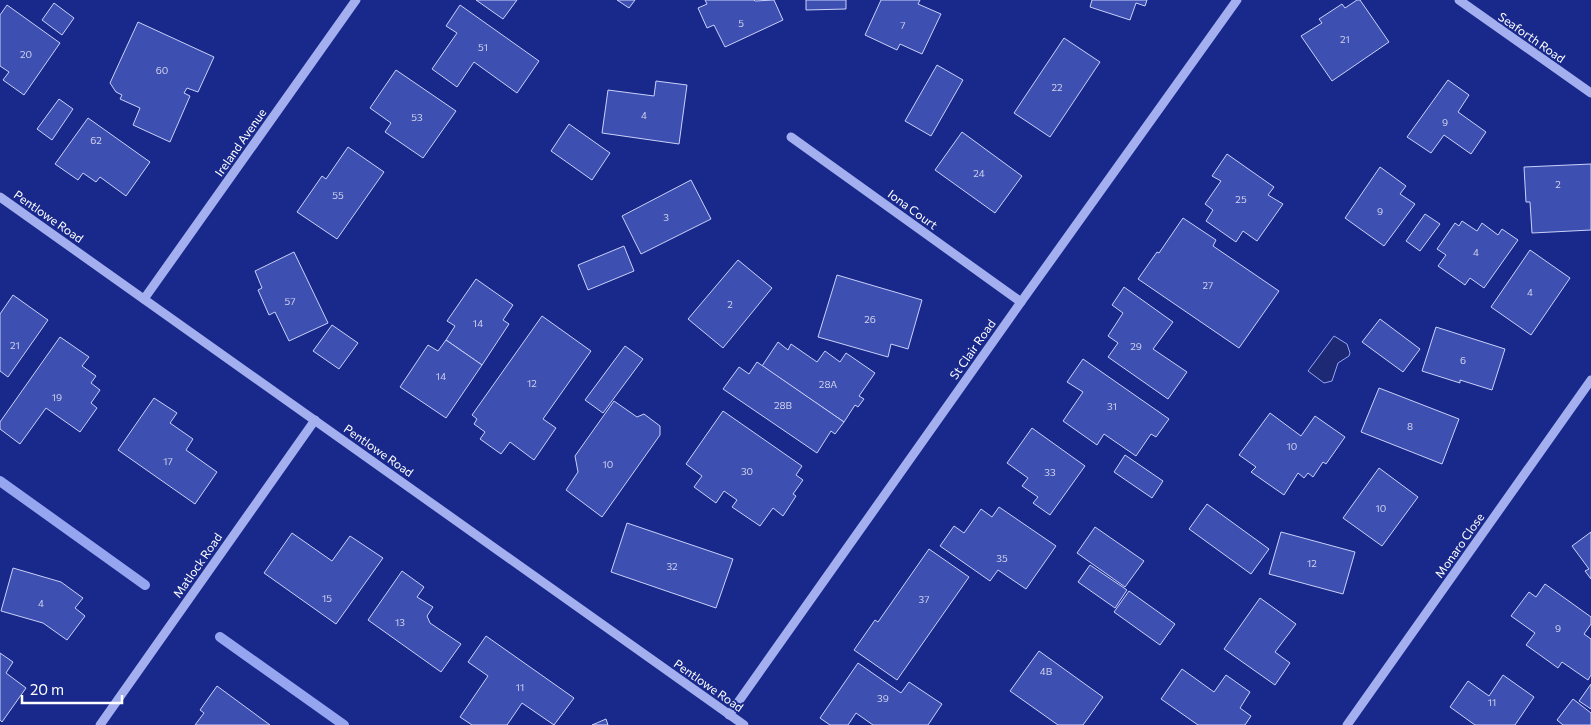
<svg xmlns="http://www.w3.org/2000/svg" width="1591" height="725" viewBox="0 0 1591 725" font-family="Commissioner,sans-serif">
  <rect width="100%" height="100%" fill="#19298b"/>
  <path fill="#1d2974" stroke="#96a5f0" d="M1334,336L1347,344L1350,353L1349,356L1338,363L1332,381L1324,383L1308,371Z"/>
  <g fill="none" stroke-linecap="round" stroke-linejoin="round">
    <g stroke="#96a5f0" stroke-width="10">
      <path d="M0,481L145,585"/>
      <path d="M220,637L344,725"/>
    </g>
  </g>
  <g fill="#3e4fb2" stroke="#c9d1fa">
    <path d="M476,0H517L503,19Z"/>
    <path d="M617,0H635L629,8Z"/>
    <path d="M705,0H754L755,1L774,0L783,20L725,47L714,25L707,28L698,8L707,4Z"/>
    <path d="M806,0H846V9L806,10Z"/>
    <path d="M881,0H920L918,4L941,14L922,54L900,44L897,50L865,35Z"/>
    <path d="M1092,0H1147L1145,6L1136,3L1130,20L1090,7Z"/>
    <path d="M1357,0H1360L1389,42L1332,81L1301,36L1322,23L1319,19L1342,4L1345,8Z"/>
    <path d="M54,3L74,18L62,35L42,20Z"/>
    <path d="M7,5L60,43L24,95L3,80L9,72L0,66V15Z"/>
    <path d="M460,5L539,61L517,93L474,62L457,87L432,69L457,33L446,26Z"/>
    <path d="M138,22L214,57L198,92L187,88L184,93L190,96L170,142L133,125L140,108L120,99L122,95L116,92L110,83Z"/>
    <path d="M1064,38L1100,62L1050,137L1014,113Z"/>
    <path d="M937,65L963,80L931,136L905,121Z"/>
    <path d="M396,70L456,111L423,158L385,132L391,123L370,108Z"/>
    <path d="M1448,80L1469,95L1458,112L1486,132L1471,154L1444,135L1431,153L1407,137Z"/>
    <path d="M656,81L687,85L679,144L602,133L608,90L654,96Z"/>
    <path d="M59,99L73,109L52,140L37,129Z"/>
    <path d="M88,118L150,162L126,196L100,177L96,182L83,173L78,180L55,164Z"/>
    <path d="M569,124L610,153L592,180L551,151Z"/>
    <path d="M962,132L1022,176L995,213L935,170Z"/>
    <path d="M348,147L384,172L337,239L297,212L322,176L326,179Z"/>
    <path d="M1227,154L1274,187L1268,195L1283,204L1257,241L1243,231L1236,242L1206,221L1213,210L1205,204L1221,181L1212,176Z"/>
    <path d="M1591,164V230L1532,233L1530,202H1526L1524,167Z"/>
    <path d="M1380,167L1406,186L1400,194L1415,204L1384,246L1345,218Z"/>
    <path d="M691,180L711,219L641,254L622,216Z"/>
    <path d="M1425,214L1440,224L1420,251L1406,241Z"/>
    <path d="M1183,218L1216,240L1213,246L1279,291L1239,348L1138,279L1157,252L1159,253Z"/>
    <path d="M1462,221L1477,231L1482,223L1498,235L1502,229L1518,240L1484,288L1470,278L1465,285L1438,266L1446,255L1437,249L1455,223L1459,226Z"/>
    <path d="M624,246L634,271L588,290L578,265Z"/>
    <path d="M1530,250L1570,278L1531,335L1491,307Z"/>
    <path d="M294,252L328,323L289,341L275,312L269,315L258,290L262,288L255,271Z"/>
    <path d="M738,260L772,288L723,348L688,319Z"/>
    <path d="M837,275L922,300L908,349L891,344L888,357L818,337Z"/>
    <path d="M476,279L513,305L503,320L509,324L482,365L446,340L455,326L447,321Z"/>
    <path d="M1124,287L1173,322L1153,349L1187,372L1168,399L1108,357L1118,343L1108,336L1123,313L1112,305Z"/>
    <path d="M13,295L48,320L8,377L0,371V314Z"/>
    <path d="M542,316L591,351L543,419L556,428L534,460L510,442L501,454L480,439L485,432L474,424L477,419L472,415Z"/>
    <path d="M1380,319L1420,349L1403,372L1362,342Z"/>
    <path d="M332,325L358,343L339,369L313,351Z"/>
    <path d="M1436,327L1505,349L1492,390L1460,380V383L1422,371Z"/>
    <path d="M60,337L89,357L82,366L96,376L91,383L100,390L91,403L97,408L80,432L46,408L20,444L0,429V422Z"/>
    <path d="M446,340L482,365L446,418L400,387L428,345L438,351Z"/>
    <path d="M778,342L788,350L791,344L817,362L825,351L840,362L846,353L875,373L859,396L864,399L858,407L855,405L844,422L762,366Z"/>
    <path d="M625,346L643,359L603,413L585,400Z"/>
    <path d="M1083,359L1169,419L1156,437L1151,434L1136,456L1104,434L1097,445L1063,421L1083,392L1067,382Z"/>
    <path d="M757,362L844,422L835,434L831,431L817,453L723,389L739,367L749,374Z"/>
    <path d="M1379,388L1459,419L1442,464L1361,432Z"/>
    <path d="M154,398L177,413L170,423L193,439L186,450L217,472L195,504L118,450Z"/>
    <path d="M614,401L637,417L644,414L660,426V435L602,517L566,490L578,472L575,456Z"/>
    <path d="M723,411L802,466L796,475L803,480L793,494L796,496L783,516L773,508L760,526L732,507L737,500L724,491L716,503L694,487L702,476L686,464Z"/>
    <path d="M1270,413L1301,436L1315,416L1345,437L1326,464L1323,462L1313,477L1308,473L1304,478L1298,473L1284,495L1251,472L1256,467L1239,455Z"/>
    <path d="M1032,428L1085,466L1050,515L1033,503L1038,497L1022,486L1028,478L1007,463Z"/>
    <path d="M1125,455L1163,481L1152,498L1114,472Z"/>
    <path d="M1379,468L1418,497L1382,546L1343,518Z"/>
    <path d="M1207,504L1269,549L1251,574L1189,529Z"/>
    <path d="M999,507L1056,546L1026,589L998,570L990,581L940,546L954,526L964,533L981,509L992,517Z"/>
    <path d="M627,523L733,559L716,608L611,572Z"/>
    <path d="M1095,527L1144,561L1125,587L1077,553Z"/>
    <path d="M1281,532L1355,552L1343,594L1269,574Z"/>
    <path d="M1591,532V579L1585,571L1589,569L1572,546Z"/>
    <path d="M292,533L332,561L350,536L383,558L336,624L264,573Z"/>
    <path d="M929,549L969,577L897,680L854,650L875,620L878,622Z"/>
    <path d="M1090,565L1127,590L1115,608L1078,582Z"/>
    <path d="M13,568L61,582L83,598L75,608L85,616L67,640L43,623L1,611Z"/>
    <path d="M402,571L424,587L417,597L433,607L427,616L430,623L461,644L441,672L368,620Z"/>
    <path d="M1545,584L1591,617V624L1584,634L1591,639V675L1588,680L1562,662L1558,668L1526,645L1535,633L1511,616L1529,592L1536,597Z"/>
    <path d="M1129,591L1175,624L1160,645L1114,612Z"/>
    <path d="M1260,598L1296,624L1275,652L1290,663L1275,685L1224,649Z"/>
    <path d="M486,636L574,698L554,725L522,703L507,725H472L460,717L488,676L468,662Z"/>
    <path d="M1039,651L1103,697L1083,725H1058L1010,691Z"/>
    <path d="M0,653L13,662L6,673L26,688L2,722L0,720Z"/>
    <path d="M858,663L901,693L909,682L942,704L928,725H873L856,713L848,725H830L820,718Z"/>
    <path d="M1182,669L1214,692L1226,675L1250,692L1240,708L1251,716L1245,725H1198L1161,699Z"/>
    <path d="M1503,675L1534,697L1515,725H1475L1450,707L1468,681L1489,696Z"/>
    <path d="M1591,684V709L1579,701Z"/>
    <path d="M217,686L270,725H195L204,713L200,710Z"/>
    <path d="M1573,699L1591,713V725H1563L1557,720Z"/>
    <path d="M606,719L608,725H592Z"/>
  </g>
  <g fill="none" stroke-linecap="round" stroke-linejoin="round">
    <g stroke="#a3afee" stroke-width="9">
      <path d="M1459,0L1591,93"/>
      <path d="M791,137L1021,302"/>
      <path d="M0,197L744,725"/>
      <path d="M144,299L356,0"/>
      <path d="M729,715L1021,302L1237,0"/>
      <path d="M100,725L315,420"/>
      <path d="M1347,725L1591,380"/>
    </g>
  </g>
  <g text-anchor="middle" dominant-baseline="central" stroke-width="4" stroke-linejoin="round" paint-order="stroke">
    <g font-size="10" fill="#cfd3ec">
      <text x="741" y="23">5</text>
      <text x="903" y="25">7</text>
      <text x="1345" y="39">21</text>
      <text x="483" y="47">51</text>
      <text x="26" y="54">20</text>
      <text x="162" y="70">60</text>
      <text x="1057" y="87">22</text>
      <text x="644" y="115">4</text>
      <text x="417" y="117">53</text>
      <text x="1445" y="122">9</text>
      <text x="96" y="140">62</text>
      <text x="979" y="173">24</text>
      <text x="1558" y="184">2</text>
      <text x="338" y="195">55</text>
      <text x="1241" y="199">25</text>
      <text x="1380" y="211">9</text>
      <text x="666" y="217">3</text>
      <text x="1476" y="252">4</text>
      <text x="1208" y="285">27</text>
      <text x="1530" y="292">4</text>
      <text x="290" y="301">57</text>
      <text x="730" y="304">2</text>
      <text x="870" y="319">26</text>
      <text x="478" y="323">14</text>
      <text x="15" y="345">21</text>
      <text x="1136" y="346">29</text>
      <text x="1463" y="360">6</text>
      <text x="441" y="376">14</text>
      <text x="532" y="383">12</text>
      <text x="828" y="384">28A</text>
      <text x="57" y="397">19</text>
      <text x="783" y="405">28B</text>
      <text x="1112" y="406">31</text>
      <text x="1410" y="426">8</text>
      <text x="1292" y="446">10</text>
      <text x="168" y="461">17</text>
      <text x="608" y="464">10</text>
      <text x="747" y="471">30</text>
      <text x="1050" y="472">33</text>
      <text x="1381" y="508">10</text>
      <text x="1002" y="558">35</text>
      <text x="1312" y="563">12</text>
      <text x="672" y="566">32</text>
      <text x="327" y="598">15</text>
      <text x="924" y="599">37</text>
      <text x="41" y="603">4</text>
      <text x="400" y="622">13</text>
      <text x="1558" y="628">9</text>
      <text x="1046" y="671">4B</text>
      <text x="520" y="687">11</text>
      <text x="883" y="698">39</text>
      <text x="1492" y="702">11</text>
    </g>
    <g font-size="12" fill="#fff" stroke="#19298b">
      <text transform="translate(1532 37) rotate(35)">Seaforth Road</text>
      <text transform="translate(240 142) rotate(-55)">Ireland Avenue</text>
      <text transform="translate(913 209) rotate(36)">Iona Court</text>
      <text transform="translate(49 216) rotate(35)">Pentlowe Road</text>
      <text transform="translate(972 349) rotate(-55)">St Clair Road</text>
      <text transform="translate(379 450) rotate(35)">Pentlowe Road</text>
      <text transform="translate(1459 545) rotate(-55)">Monaro Close</text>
      <text transform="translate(197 565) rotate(-55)">Matlock Road</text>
      <text transform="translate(709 685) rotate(35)">Pentlowe Road</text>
    </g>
  </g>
  <path d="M22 695v8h100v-8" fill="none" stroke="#ffffff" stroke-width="2.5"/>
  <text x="30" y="695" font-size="15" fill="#ffffff" stroke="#19298b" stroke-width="4" paint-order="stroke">20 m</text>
</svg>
